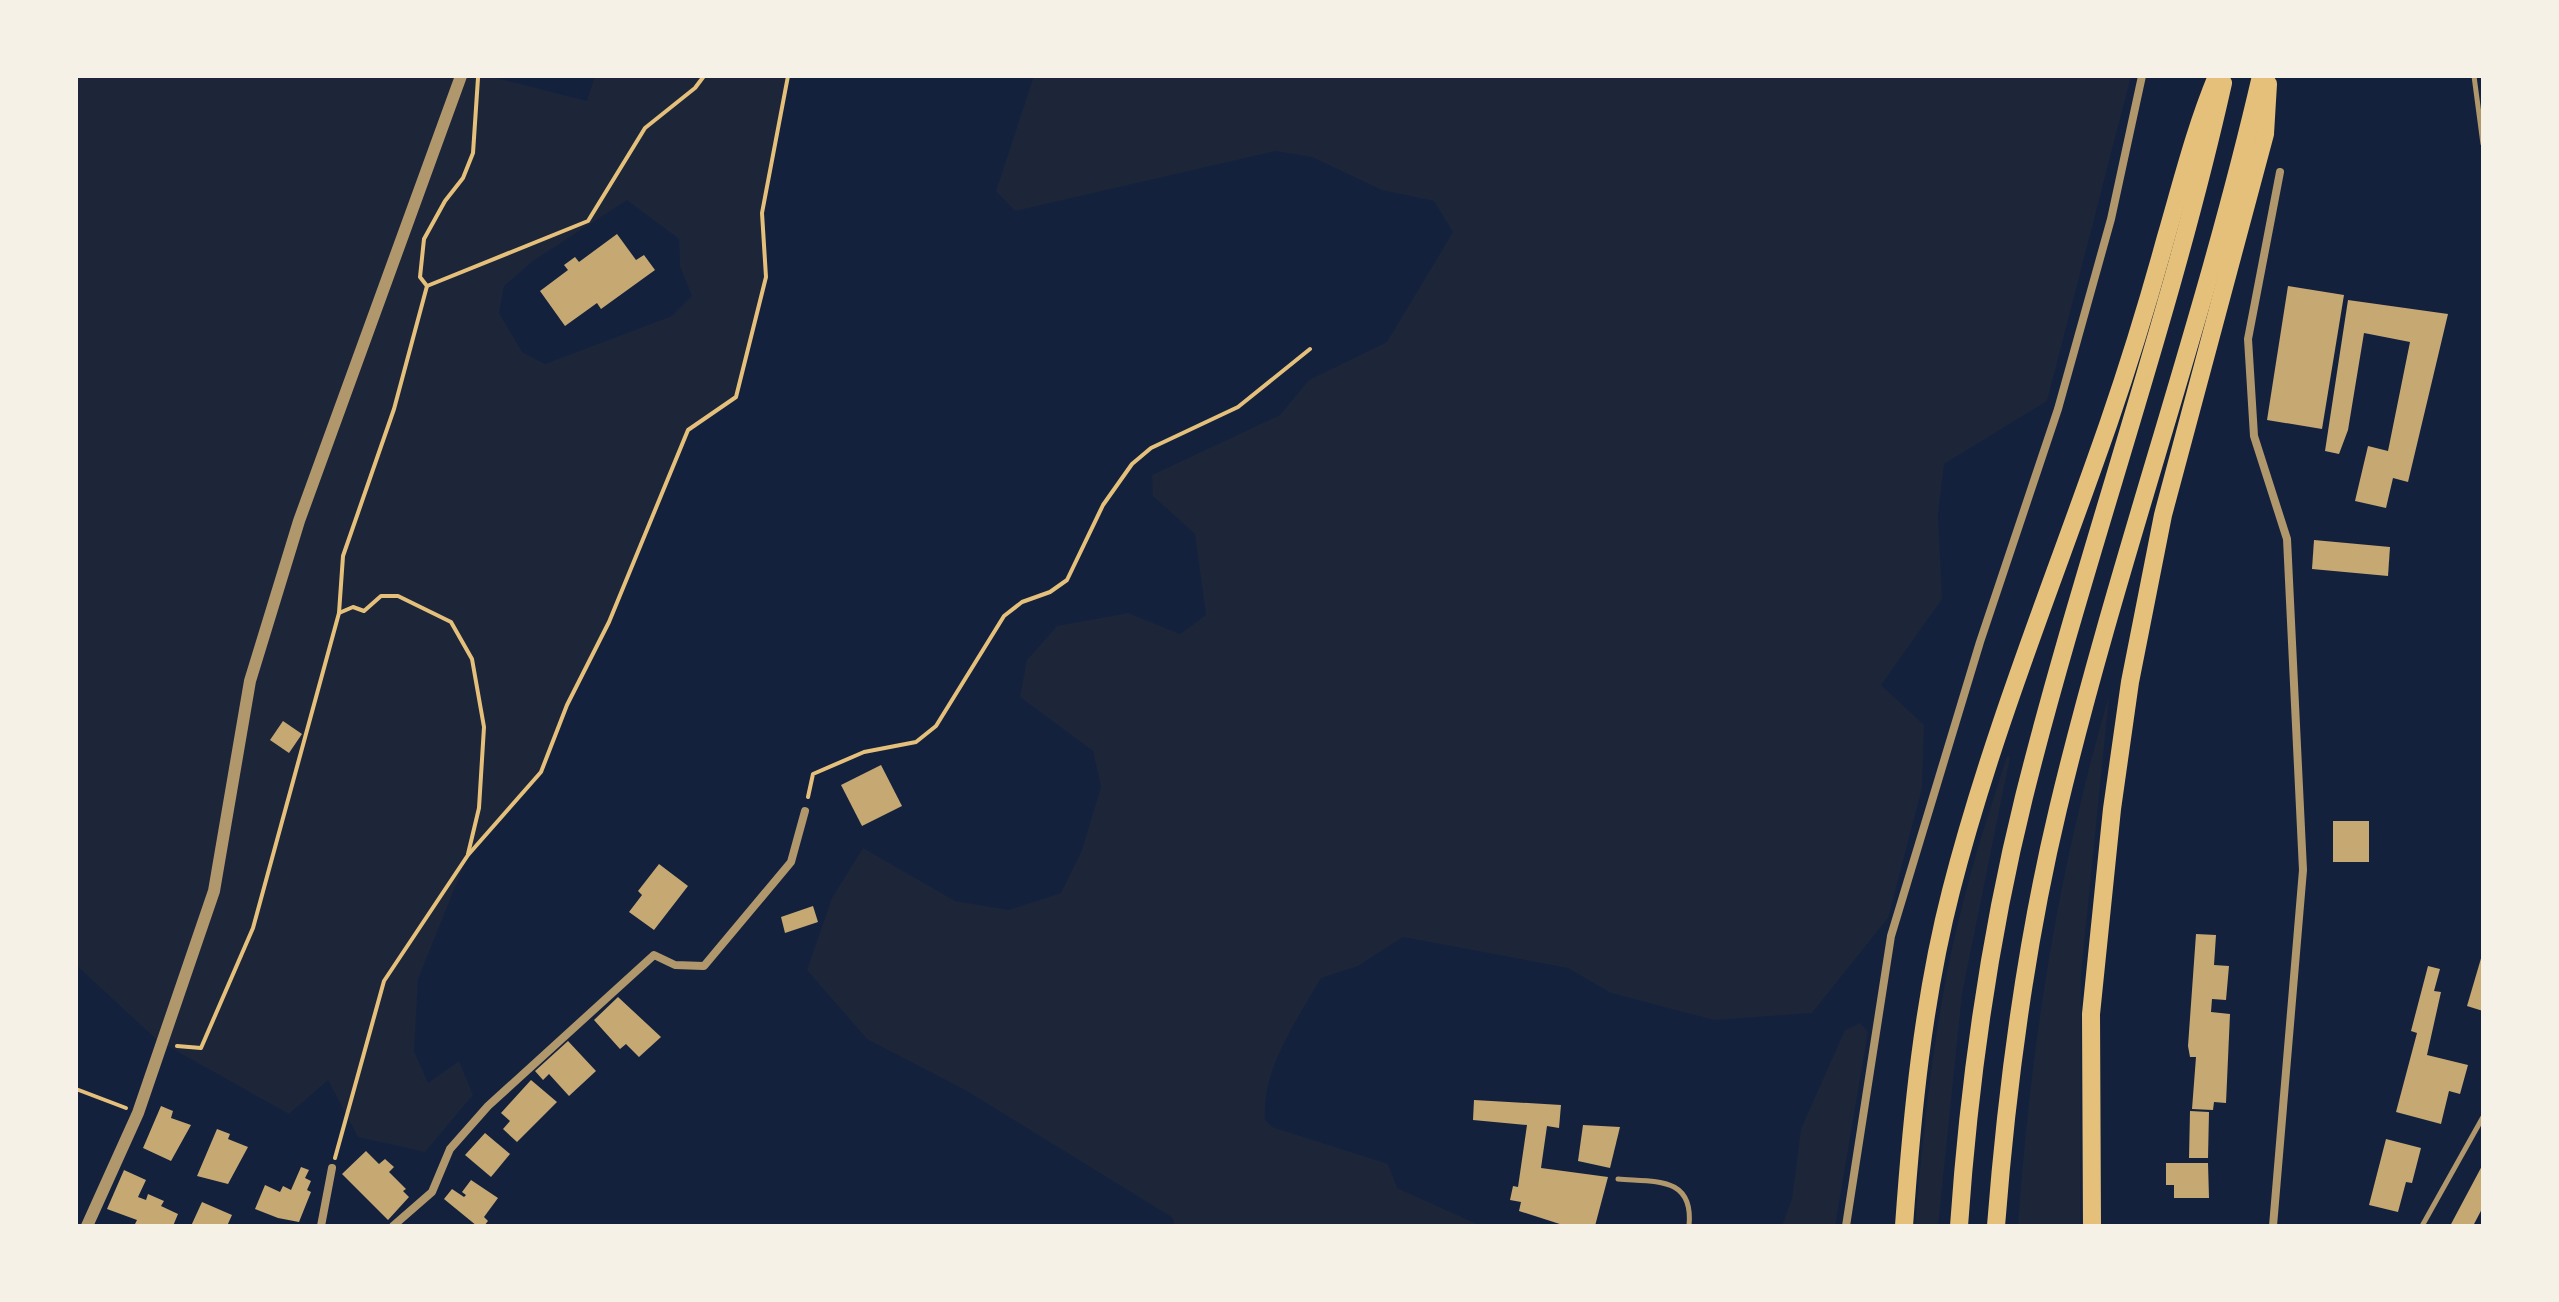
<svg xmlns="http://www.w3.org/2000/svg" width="2559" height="1302" viewBox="0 0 2559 1302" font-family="Quicksand,sans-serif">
  <rect width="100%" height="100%" fill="#14213d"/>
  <g fill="#1d2539" fill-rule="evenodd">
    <path d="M76,76H488L587,101L595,76H788L762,213L766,277L736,397L688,430L609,622L567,705L541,772L468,855L418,979L414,1051L428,1083L459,1061L473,1095L425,1152L358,1137L328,1080L289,1114L157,1040L76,965ZM627,200L679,239L680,266L692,296L672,316L545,364L522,352L499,313L504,286L533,261Z"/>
    <path d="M1034,76H2131L2047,401L1944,464L1938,514L1942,599L1881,685L1924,725L1922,788L1888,918L1812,1013L1714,1020L1611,993L1568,968L1403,937L1358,966L1321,978C1297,1020 1261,1070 1265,1120L1272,1127L1388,1164L1397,1188L1481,1226H1174L1173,1218L967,1091L867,1039L807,970L832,898L863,848L955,901L1009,910L1061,893L1082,850L1101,787L1093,751L1020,697L1027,660L1057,626L1128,613L1180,634L1206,615L1195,534L1153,496L1152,475L1280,415L1309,380L1387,342L1453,232L1434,201L1382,190L1312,157L1275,151L1015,211L996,191Z"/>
    <path d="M2109,696L2081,975L2080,1226H2018C2030,1047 2059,865 2109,696Z"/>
    <path d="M2007,756L2010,757L1962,994L1938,1226H1915C1925,1111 1937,995 1968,884C1979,841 1994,798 2007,756Z"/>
    <path d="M1860,1023L1868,1032L1835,1226H1782L1792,1199L1801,1129L1845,1030Z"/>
  </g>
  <g fill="#c6a872">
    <path d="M617,234L636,260L644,255L655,270L601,309L597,303L565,326L540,291L568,270L564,265L575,257L579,262Z"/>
    <path d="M2288,286L2344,295L2322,429L2267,420Z"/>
    <path d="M2348,300L2448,314L2408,482L2393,478L2386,508L2355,501L2368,446L2388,451L2410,342L2364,333L2348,430L2339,454L2325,451Z"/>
    <path d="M2314,540L2390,547L2388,576L2312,569Z"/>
    <path d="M283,721L302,734L289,753L270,740Z"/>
    <path d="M881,765L902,806L862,826L841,785Z"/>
    <rect x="2333" y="821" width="36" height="41"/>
    <path d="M659,864L688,886L654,930L629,912L642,895L638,891Z"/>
    <path d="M813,906L818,922L785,933L781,917Z"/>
    <path d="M2196,934L2216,935L2214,965L2229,966L2226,1000L2212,999L2211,1012L2230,1014L2226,1103L2214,1102L2213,1110L2192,1109L2196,1057H2190L2188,1046Z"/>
    <path d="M2482,955H2483V1011L2467,1006Z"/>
    <path d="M2428,966L2440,969L2434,991L2441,992L2427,1055L2468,1065L2460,1094L2449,1091L2441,1124L2396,1112L2417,1033L2411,1031Z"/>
    <path d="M618,997L661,1037L639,1057L626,1044L620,1049L594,1020Z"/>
    <path d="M568,1041L596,1071L569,1096L549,1074L543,1080L535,1071Z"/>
    <path d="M531,1080L557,1102L517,1142L503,1129L510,1121L501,1113Z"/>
    <path d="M1474,1100L1561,1105L1559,1128L1547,1126L1541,1168L1608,1177L1595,1226H1566L1519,1211L1521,1202L1510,1200L1513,1186L1518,1187L1527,1125L1473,1120Z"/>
    <path d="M161,1106L173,1111L171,1118L191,1125L171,1161L143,1148Z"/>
    <path d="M2190,1111L2209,1112L2208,1158H2189Z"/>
    <path d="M1583,1125L1620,1127L1610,1168L1578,1161Z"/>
    <path d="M217,1129L230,1134L228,1139L248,1147L228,1184L197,1176Z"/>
    <path d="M485,1133L510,1154L491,1177L465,1155Z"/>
    <path d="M2386,1139L2421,1148L2412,1183L2406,1182L2398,1212L2369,1205Z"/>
    <path d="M366,1151L379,1164L385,1159L394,1167L389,1172L406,1189L403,1191L409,1197L388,1220L342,1174Z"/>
    <path d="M2166,1163H2208L2209,1198H2174V1185H2166Z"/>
    <path d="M2483,1164V1207L2473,1226H2450Z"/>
    <path d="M301,1167L309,1170L305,1178L311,1181L307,1190L311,1192L299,1222L278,1218L255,1209L265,1185L280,1192L283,1186L291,1190Z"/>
    <path d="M124,1170L146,1180L138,1197L146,1200L148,1194L164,1201L161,1206L178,1214L173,1226H134L137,1220L107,1209Z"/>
    <path d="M471,1180L498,1198L484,1217L488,1221L484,1226H477L444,1199L452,1189L464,1197L466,1195L462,1192Z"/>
    <path d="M202,1202L232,1215L227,1226H191Z"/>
  </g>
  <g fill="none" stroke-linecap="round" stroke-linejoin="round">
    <g stroke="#e5c07b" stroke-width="4">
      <path d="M478,78L473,153L463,178L445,201L424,239L420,277L427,286L588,221L645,128L695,88L704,76"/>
      <path d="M339,613L353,607L364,611L381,596H398L451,622L472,659L484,727L479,808L468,854"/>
      <path d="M808,797L813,774L864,752L916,742L936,726L1004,616L1022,602L1050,592L1067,580L1103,505L1132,464L1151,448L1238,407L1310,349"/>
      <path d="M177,1046L201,1048L253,928L339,613L343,556L394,409L427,286"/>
      <path d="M76,1089L126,1108"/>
      <path d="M335,1158L384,981L468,855L541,772L567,705L609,622L688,430L736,397L766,277L762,213L788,76"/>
    </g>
    <g stroke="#b1986c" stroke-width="5">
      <path d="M2474,76L2483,144"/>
      <path d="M1618,1179C1655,1182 1694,1176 1689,1226"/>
      <path d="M2422,1226L2483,1117"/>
    </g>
    <g stroke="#b1986c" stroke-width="8">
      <path d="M321,1226L332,1168"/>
      <path d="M393,1226L432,1192L450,1149L488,1106L654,955L675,965L704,966L791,862L805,811"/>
      <path d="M1846,1226L1891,936L1980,642L2058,409L2111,219L2142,76"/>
      <path d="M2273,1226L2303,870L2287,539L2254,436L2248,339L2280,172"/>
    </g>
    <path stroke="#b1986c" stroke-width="12" d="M87,1226L138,1113L214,891L250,681L299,521L461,76"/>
    <g stroke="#e5c07b" stroke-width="18">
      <path d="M1904,1226C1912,1114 1923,1000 1951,891C1992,731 2055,578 2109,422C2130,361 2149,299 2166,237C2182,182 2195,129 2217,76"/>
      <path d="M1959,1226C1969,1082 1989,938 2024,797C2084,557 2169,324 2223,83"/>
      <path d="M1996,1226C2007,1085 2025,947 2058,809C2117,562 2204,323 2261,76"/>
      <path d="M2092,1226L2091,1014L2112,809L2130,682L2163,515L2265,134L2268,84"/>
    </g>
  </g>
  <rect width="2559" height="1302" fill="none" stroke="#f6f1e7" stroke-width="156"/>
</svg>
